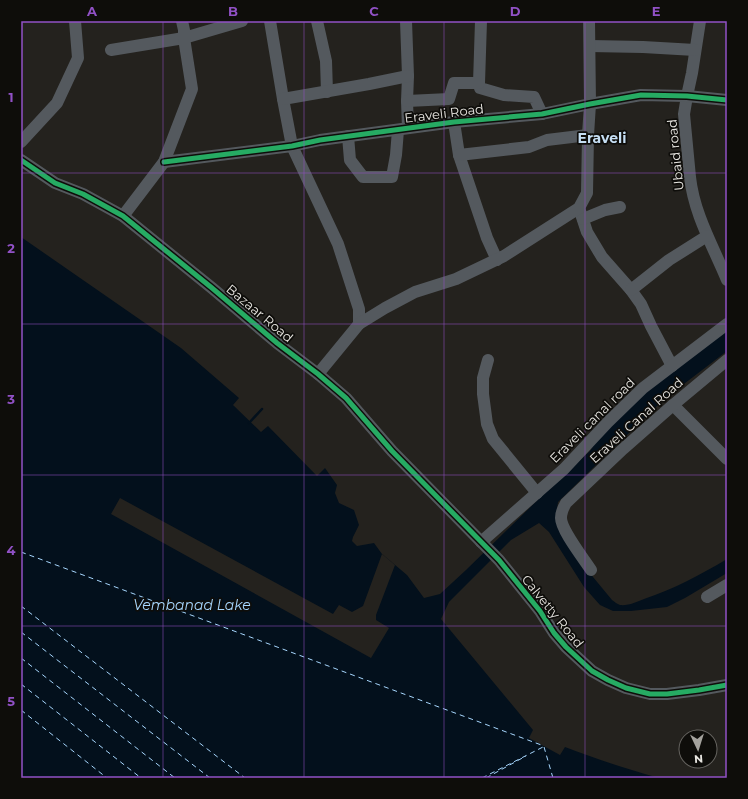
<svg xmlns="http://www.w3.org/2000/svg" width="748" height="799" viewBox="0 0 748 799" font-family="Montserrat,sans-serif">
  <rect width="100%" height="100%" fill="#24221e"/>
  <path fill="#03101c" d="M21,237L181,348L239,398L233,405L261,432L268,426L317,476L325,468L337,485L335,493L339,503L354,510L359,525L353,537L352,541L357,546L374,543L382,554L407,575L424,598L440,594L466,570L551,487L590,451L608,422L727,329V351L663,400L558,502L556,516L579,560L612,600C615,602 617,604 620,605C628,606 637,602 644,599C674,589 700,575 727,559V573L685,598L667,607L631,611H613L600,605L584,587L549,532L539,523L511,540L449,602L441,619L533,730L529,738L560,755L565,747C596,759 627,769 659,778H21Z"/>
  <path fill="#24221e" d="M120,498L333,614L339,605L352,612L363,606L382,554L395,565L376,615V620L389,628L371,658L111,514Z"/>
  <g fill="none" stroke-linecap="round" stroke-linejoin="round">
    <path stroke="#03101c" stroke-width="2.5" d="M249,423L262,409"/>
    <g stroke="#a7d7fe" stroke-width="1" stroke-dasharray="5 4" stroke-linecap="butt">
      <path d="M21,552L544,746"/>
      <path d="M21,606L245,778"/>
      <path d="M21,632L210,778"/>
      <path d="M21,658L175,778"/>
      <path d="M21,684L141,778"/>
      <path d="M21,710L107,778"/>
      <path d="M544,747L553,778"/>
      <path d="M482,778L543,747"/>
      <path d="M486,778L526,756"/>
    </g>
    <g stroke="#54595e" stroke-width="12">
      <path d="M270,21L283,99L292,146L338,244L359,309V324L318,374"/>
      <path d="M317,21L326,61L327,92"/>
      <path d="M406,21L408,76L407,101L408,128"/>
      <path d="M700,21L692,73L687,96L684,114L690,177C694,214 713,246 727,280"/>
      <path d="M590,46L643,47L695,50"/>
      <path d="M111,50L184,38L242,21"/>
      <path d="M479,83L480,88L504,95L534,97L542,114"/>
      <path d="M283,99L369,84L408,76"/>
      <path d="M407,101L449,99L454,83H479L481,21"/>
      <path d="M454,122L459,155L487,238L497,260"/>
      <path d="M348,136L350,160L363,177H392L396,155L398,130"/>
      <path d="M21,142L57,103L78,58L75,21"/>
      <path d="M459,155L529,147L547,140L588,135"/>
      <path d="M21,160L55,183L83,194L123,216L212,288L277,343L318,374L346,398L392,451L499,560L540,611L554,633L566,647L592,671L608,680L626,688L650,694H667L699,690L727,685"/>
      <path d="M164,162L292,146L320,140L454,122L542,114L590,104L641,95L687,96L727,100"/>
      <path d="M579,208L587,232L602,257L631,290L641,304L651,326L672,366"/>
      <path d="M123,216L164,162L192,89L184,38V30L182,21"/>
      <path d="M583,219L605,210L620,207"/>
      <path d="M631,290L669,260L707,236"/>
      <path d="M359,324L385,308L415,292L456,279L504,256L579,208L587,193L588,135L590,104L589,21"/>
      <path d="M488,360L483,378V394L487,424L493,439L537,493"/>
      <path d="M673,405L727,459"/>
      <path d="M481,542L564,469L608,422L643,388L727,324"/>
      <path d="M591,570C584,559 561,530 561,518C561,512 563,508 566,503L623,449L673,405L727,360"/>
      <path d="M707,597L727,585"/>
    </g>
    <defs>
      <g id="cycleway">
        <path d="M21,160L55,183L83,194L123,216L212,288L277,343L318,374L346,398L392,451L499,560L540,611L554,633L566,647L592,671L608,680L626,688L650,694H667L699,690L727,685"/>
        <path d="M164,162L292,146L320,140L454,122L542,114L590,104L641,95L687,96L727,100"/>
      </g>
    </defs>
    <use href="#cycleway" stroke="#0e0d0a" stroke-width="8"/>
    <use href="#cycleway" stroke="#26ab63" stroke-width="5"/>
  </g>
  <path fill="none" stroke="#9151c6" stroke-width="1" stroke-opacity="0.55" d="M163,21V778M304,21V778M444,21V778M585,21V778M21,173H727M21,324H727M21,475H727M21,626H727"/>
  <g text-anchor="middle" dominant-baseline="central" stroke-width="3.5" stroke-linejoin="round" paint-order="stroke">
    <g font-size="13" fill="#e9e7e2" stroke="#0e0d0a">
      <text transform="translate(444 113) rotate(-7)">Eraveli Road</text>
      <text transform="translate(675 155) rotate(-96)">Ubaid road</text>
      <text transform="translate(260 313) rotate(40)">Bazaar Road</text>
      <text transform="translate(592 420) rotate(-45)">Eraveli canal road</text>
      <text transform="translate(636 420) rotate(-42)">Eraveli Canal Road</text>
      <text transform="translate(553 611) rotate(51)">Calvetty Road</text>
    </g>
    <g font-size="14" font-weight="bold" fill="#c5def3" stroke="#0e0d0a">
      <text x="602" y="138">Eraveli</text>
    </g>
    <g font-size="14" font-style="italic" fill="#a7d7fe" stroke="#0e0d0a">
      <text x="192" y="605">Vembanad Lake</text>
    </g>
  </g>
  <rect width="748" height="799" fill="none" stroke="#0e0d0a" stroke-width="44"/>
  <g transform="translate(698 749) rotate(176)"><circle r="19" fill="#0e0d0a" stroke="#666460"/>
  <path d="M0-3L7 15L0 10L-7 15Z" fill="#a4a29d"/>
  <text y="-6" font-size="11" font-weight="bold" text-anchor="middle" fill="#e9e7e2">N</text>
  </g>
  <rect x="22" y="22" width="704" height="755" fill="none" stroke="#9151c6" stroke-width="1.5"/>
  <g font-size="13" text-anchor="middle" font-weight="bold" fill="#9151c6">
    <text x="92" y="16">A</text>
    <text x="233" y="16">B</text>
    <text x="374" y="16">C</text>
    <text x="515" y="16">D</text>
    <text x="656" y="16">E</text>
    <text x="11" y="102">1</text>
    <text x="11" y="253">2</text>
    <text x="11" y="404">3</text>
    <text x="11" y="555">4</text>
    <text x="11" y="706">5</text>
  </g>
</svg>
